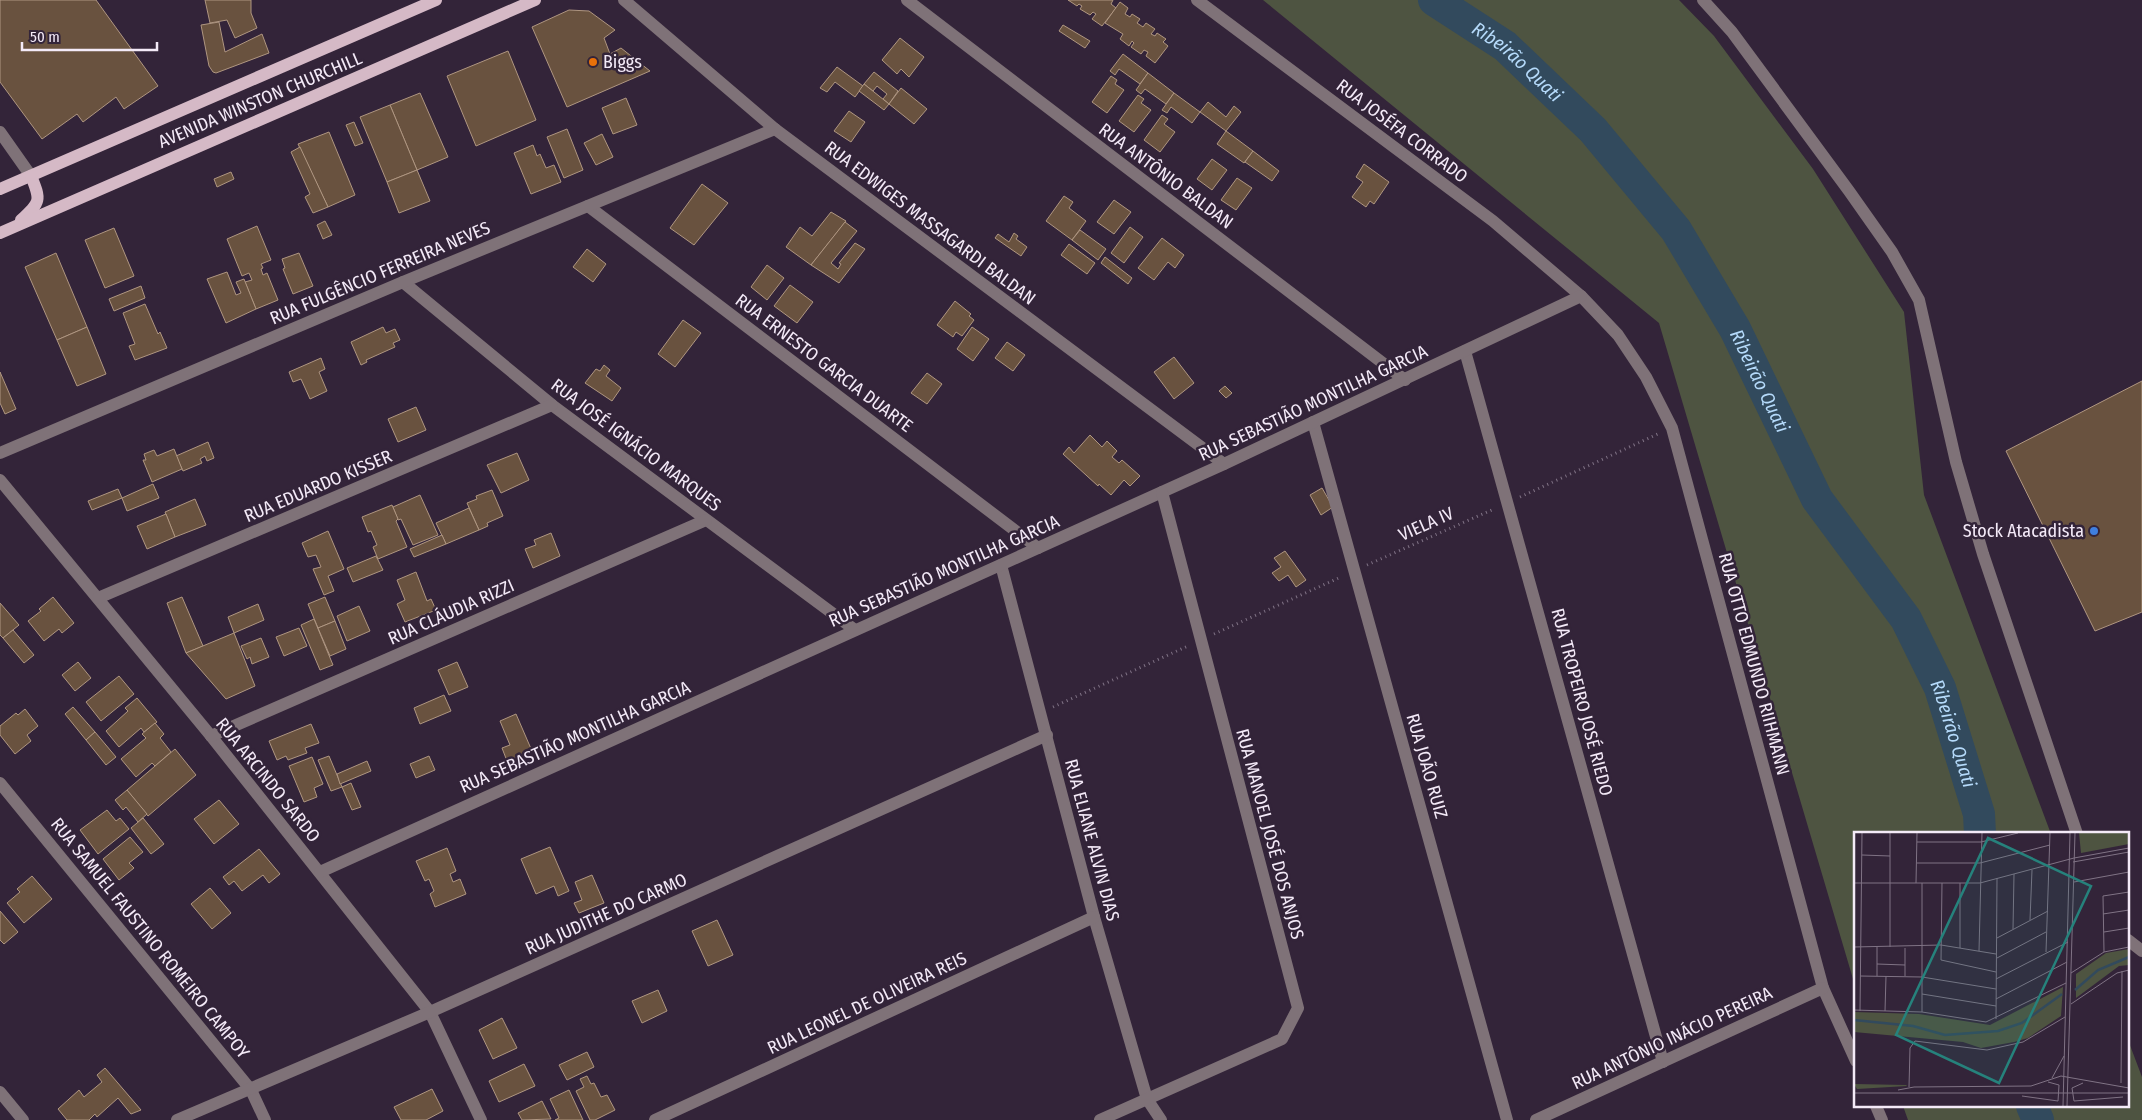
<svg xmlns="http://www.w3.org/2000/svg" width="2142" height="1120" viewBox="0 0 2142 1120" font-family="'Fira Sans Condensed',sans-serif">
  <rect width="100%" height="100%" fill="#332439"/>
  <g fill="#4e5441">
    <path d="M1263,0H1679L1714,36L1813,169L1904,312L1924,495L2051,834H1856V989L1659,323Z"/>
    <path d="M2128,1040L2142,1077V1120H1908L1903,1106H2128Z"/>
  </g>
  <g fill="none" stroke-linecap="round" stroke-linejoin="round">
    <g stroke="#324a5d" stroke-width="32">
      <path id="s1" d="M1434,0L1505,46L1593,130L1676,230L1735,329L1817,499L1906,619L1940,688L1979,814L1980,834"/>
      <path d="M2032,1106L2038,1120"/>
    </g>
  </g>
  <g fill="#69523f" stroke="#af9681">
    <path d="M0,0H96L158,86L124,109L116,97L83,122L77,114L42,139L0,82Z"/>
    <path d="M205,0H251V13L257,28L235,38L227,20L210,23Z"/>
    <path d="M1068,0H1113L1111,4L1116,8L1102,26L1092,19L1096,14L1093,12L1090,15L1080,9L1082,6L1079,4L1077,6Z"/>
    <path d="M1120,2L1128,8L1125,14L1130,17L1132,14L1140,19L1137,23L1143,27L1146,23L1155,29L1151,34L1155,36L1157,33L1166,39L1163,42L1168,46L1155,63L1146,56L1148,52L1144,50L1141,54L1131,47L1134,43L1132,41L1129,46L1120,39L1123,34L1105,23Z"/>
    <path d="M569,10L589,11L615,30L604,38L610,54L621,48L650,71L567,107L532,27Z"/>
    <path d="M219,22L225,52L262,34L269,53L216,73L213,72L209,66L201,25Z"/>
    <path d="M1063,25L1090,41L1085,48L1059,31Z"/>
    <path d="M900,38L924,57L909,77L901,69L897,74L882,60Z"/>
    <path d="M508,51L536,120L476,146L447,76Z"/>
    <path d="M1123,54L1148,73L1140,84L1119,69L1115,75L1110,71Z"/>
    <path d="M837,67L863,86L855,97L835,82L827,92L820,88Z"/>
    <path d="M874,72L898,91L889,104L883,99L887,94L877,86L873,91L864,84Z"/>
    <path d="M1148,73L1174,93L1166,104L1145,89L1141,94L1136,90Z"/>
    <path d="M1111,76L1117,80L1115,84L1124,90L1107,113L1092,102Z"/>
    <path d="M864,84L889,104L884,110L859,91Z"/>
    <path d="M901,88L927,109L914,124L889,104Z"/>
    <path d="M420,93L448,157L417,170L390,105Z"/>
    <path d="M1174,93L1200,112L1192,123L1171,107L1167,113L1162,110Z"/>
    <path d="M1138,95L1144,99L1141,103L1151,110L1134,132L1119,121Z"/>
    <path d="M626,98L637,125L613,134L602,108Z"/>
    <path d="M1208,102L1226,117L1234,106L1241,112L1226,131L1200,112Z"/>
    <path d="M390,105L417,170L387,182L360,117Z"/>
    <path d="M849,111L865,122L851,142L834,131Z"/>
    <path d="M1162,115L1168,119L1164,124L1175,132L1160,152L1144,140Z"/>
    <path d="M354,122L363,143L355,146L346,125Z"/>
    <path d="M567,129L583,170L564,178L547,137Z"/>
    <path d="M1226,131L1253,151L1244,163L1217,144Z"/>
    <path d="M329,132L355,195L328,207L298,144Z"/>
    <path d="M602,134L613,157L596,165L584,143Z"/>
    <path d="M533,145L537,156L540,154L546,168L554,165L561,182L531,194L514,153Z"/>
    <path d="M300,147L328,207L313,213L305,197L310,194L291,152Z"/>
    <path d="M1253,151L1279,171L1272,181L1245,162Z"/>
    <path d="M1212,159L1227,170L1212,190L1197,179Z"/>
    <path d="M1364,164L1389,182L1374,204L1370,201L1366,207L1352,197L1363,182L1356,177Z"/>
    <path d="M417,170L430,201L399,213L387,182Z"/>
    <path d="M231,172L234,179L217,187L214,179Z"/>
    <path d="M1237,178L1252,188L1236,210L1221,200Z"/>
    <path d="M702,184L728,203L694,245L670,228Z"/>
    <path d="M1064,196L1073,202L1069,208L1086,221L1072,240L1046,221Z"/>
    <path d="M1114,200L1131,212L1114,234L1097,222Z"/>
    <path d="M831,212L846,221L811,265L786,247L800,227L812,236Z"/>
    <path d="M325,221L332,235L323,239L317,225Z"/>
    <path d="M845,222L857,231L831,263L838,269L841,264L839,263L855,243L865,249L839,283L811,265Z"/>
    <path d="M257,226L271,260L261,264L263,268L261,269L263,275L267,273L278,300L256,309L245,282L252,280L249,273L242,276L227,239Z"/>
    <path d="M1130,227L1143,237L1124,263L1111,253Z"/>
    <path d="M114,228L134,276L105,288L85,240Z"/>
    <path d="M1080,230L1106,249L1098,260L1072,240Z"/>
    <path d="M1014,233L1018,236L1016,239L1027,247L1021,256L995,238L998,234L1009,242Z"/>
    <path d="M1162,238L1184,255L1175,268L1168,262L1154,280L1138,268Z"/>
    <path d="M1069,244L1095,263L1087,274L1061,255Z"/>
    <path d="M587,249L606,264L593,282L573,267Z"/>
    <path d="M56,253L87,327L57,340L25,267Z"/>
    <path d="M299,253L313,286L293,294L283,269L285,268L282,259Z"/>
    <path d="M1105,257L1132,278L1128,284L1101,263Z"/>
    <path d="M767,265L784,278L767,300L751,287Z"/>
    <path d="M227,272L236,295L241,293L236,282L244,279L256,309L226,323L207,279Z"/>
    <path d="M790,285L813,302L797,323L774,306Z"/>
    <path d="M141,286L145,298L114,311L109,299Z"/>
    <path d="M955,301L971,314L969,316L974,320L962,336L956,332L953,337L937,325Z"/>
    <path d="M145,304L158,334L160,332L167,348L135,360L129,346L135,344L123,313Z"/>
    <path d="M683,320L701,333L675,367L658,354Z"/>
    <path d="M87,327L106,374L77,386L57,340Z"/>
    <path d="M383,327L386,333L395,329L400,340L393,343L395,347L366,360L367,362L361,365L351,342Z"/>
    <path d="M972,327L989,339L973,361L957,349Z"/>
    <path d="M1007,342L1025,355L1013,371L995,358Z"/>
    <path d="M1174,357L1194,383L1174,399L1154,372Z"/>
    <path d="M321,358L325,369L319,372L327,391L310,399L301,379L293,382L289,372Z"/>
    <path d="M604,365L610,370L606,376L621,388L612,401L585,383L596,369L600,371Z"/>
    <path d="M0,372L16,409L5,414L0,403Z"/>
    <path d="M927,373L942,384L927,404L911,393Z"/>
    <path d="M2142,381V612L2095,631L2006,451Z"/>
    <path d="M1225,386L1232,393L1226,398L1219,391Z"/>
    <path d="M416,407L426,430L398,442L388,419Z"/>
    <path d="M1090,435L1102,447L1107,441L1117,451L1112,457L1119,463L1122,460L1140,476L1130,486L1124,480L1111,495L1099,484L1098,486L1063,454L1069,447L1074,453Z"/>
    <path d="M208,442L214,458L207,461L205,456L200,459L202,463L183,471L176,456Z"/>
    <path d="M174,449L182,469L152,482L143,460H146L144,454L154,450L157,456Z"/>
    <path d="M517,453L529,480L501,493L487,465Z"/>
    <path d="M153,484L159,498L127,511L122,498Z"/>
    <path d="M1322,488L1333,507L1321,515L1310,495Z"/>
    <path d="M118,489L122,498L92,510L88,501Z"/>
    <path d="M492,490L503,516L487,523L488,526L479,530L467,503L477,499L476,496Z"/>
    <path d="M420,495L438,535L413,545L401,519L398,520L393,507Z"/>
    <path d="M195,499L206,525L175,537L165,512Z"/>
    <path d="M392,505L398,519L396,521L407,547L378,559L373,547L377,545L371,531L368,532L362,517Z"/>
    <path d="M469,508L479,530L446,544L436,523Z"/>
    <path d="M166,514L175,537L147,549L137,526Z"/>
    <path d="M328,531L344,569L328,576L334,591L324,595L313,569L321,567L316,555L308,557L302,543Z"/>
    <path d="M551,533L560,556L533,568L525,549L536,545L534,540Z"/>
    <path d="M442,535L446,544L414,557L410,549Z"/>
    <path d="M1285,551L1306,580L1296,587L1288,575L1279,581L1272,573L1281,567L1274,558Z"/>
    <path d="M376,556L383,570L353,582L347,568Z"/>
    <path d="M416,572L427,601L431,599L436,610L405,622L397,604L405,600L397,580Z"/>
    <path d="M53,597L74,623L62,633L59,629L44,641L28,621L41,611L39,609Z"/>
    <path d="M182,597L203,646L186,653L167,603Z"/>
    <path d="M325,597L335,621L318,628L308,604Z"/>
    <path d="M0,603L19,625L3,638L0,635Z"/>
    <path d="M258,604L264,620L234,633L228,617Z"/>
    <path d="M359,606L370,631L347,641L337,616Z"/>
    <path d="M314,619L333,665L320,670L301,625Z"/>
    <path d="M335,621L346,649L330,656L318,628Z"/>
    <path d="M299,628L307,646L284,656L276,637Z"/>
    <path d="M13,630L34,655L24,663L3,638Z"/>
    <path d="M234,633L255,686L226,699L186,653Z"/>
    <path d="M261,638L269,657L252,664L250,657L247,659L241,646Z"/>
    <path d="M78,662L91,678L75,691L62,675Z"/>
    <path d="M457,662L468,687L449,695L438,670Z"/>
    <path d="M119,676L134,694L101,721L86,702Z"/>
    <path d="M444,695L451,711L420,724L414,708Z"/>
    <path d="M137,698L157,722L144,732L141,728L119,747L106,731L128,711L125,708Z"/>
    <path d="M73,707L95,732L86,740L65,714Z"/>
    <path d="M25,709L38,726L27,735L31,741L15,754L0,735V726L16,713L18,715Z"/>
    <path d="M516,714L532,751L507,761L502,748L510,745L500,721Z"/>
    <path d="M155,723L164,734L160,738L171,752L155,766L152,763L136,777L121,759L146,738L142,734Z"/>
    <path d="M311,724L319,743L305,748L307,753L288,760L286,756L277,760L269,741Z"/>
    <path d="M95,732L116,757L106,765L86,740Z"/>
    <path d="M175,749L196,775L148,816L127,790Z"/>
    <path d="M329,756L342,787L331,791L318,760Z"/>
    <path d="M429,756L435,770L416,778L410,764Z"/>
    <path d="M312,757L323,784L314,788L317,797L304,802L289,766Z"/>
    <path d="M367,761L371,771L340,784L337,774Z"/>
    <path d="M351,783L361,807L352,810L342,787Z"/>
    <path d="M127,790L147,814L138,822L126,807L123,810L115,800Z"/>
    <path d="M219,800L239,824L214,844L194,819Z"/>
    <path d="M107,810L116,821L120,818L129,829L98,854L80,830Z"/>
    <path d="M143,818L164,844L151,854L131,828Z"/>
    <path d="M130,837L143,852L129,863L134,868L119,880L103,859Z"/>
    <path d="M550,847L569,891L558,896L554,886L536,894L521,859Z"/>
    <path d="M447,848L456,871L450,874L453,882L460,879L466,894L435,907L430,894L434,891L429,879L425,881L416,861Z"/>
    <path d="M259,849L280,874L269,883L263,875L242,891L234,881L229,885L223,877Z"/>
    <path d="M592,875L604,903L579,913L574,903L582,900L575,882Z"/>
    <path d="M32,876L52,899L24,923L7,903L20,892L17,889Z"/>
    <path d="M210,888L231,913L212,929L191,904Z"/>
    <path d="M0,911L18,932L4,944L0,940Z"/>
    <path d="M717,920L733,955L708,966L692,931Z"/>
    <path d="M658,990L667,1011L642,1023L632,1001Z"/>
    <path d="M502,1018L517,1048L493,1059L479,1030Z"/>
    <path d="M587,1052L594,1067L567,1080L559,1065Z"/>
    <path d="M524,1064L535,1086L499,1102L489,1081Z"/>
    <path d="M105,1068L141,1110L131,1114L118,1098L97,1117L95,1114L89,1120H67L58,1109L79,1090L84,1097L102,1082L97,1075Z"/>
    <path d="M587,1076L591,1084L594,1083L601,1097L607,1095L615,1110L595,1120H590L576,1091L584,1087L580,1079Z"/>
    <path d="M432,1089L443,1111L426,1120H401L394,1107Z"/>
    <path d="M569,1090L583,1120H555L559,1118L550,1099Z"/>
    <path d="M542,1101L551,1119L522,1120L518,1113Z"/>
  </g>
  <g fill="none" stroke-linecap="round" stroke-linejoin="round">
    <g stroke="#807386" stroke-width="3" stroke-dasharray="1 4" stroke-linecap="butt">
      <path d="M1520,497L1660,433"/>
      <path d="M1367,565L1494,509"/>
      <path d="M1214,634L1341,577"/>
      <path d="M1053,707L1188,646"/>
    </g>
    <g stroke="#7f7278" stroke-width="12">
      <path d="M624,0L775,129L1224,464"/>
      <path d="M907,0L1405,380"/>
      <path d="M1197,0L1493,221L1581,296L1618,335L1646,377L1672,428L1823,988L1856,1061"/>
      <path d="M1703,0L1732,32L1849,191L1892,252L1919,300L1956,462L1983,554L2077,834"/>
      <path d="M0,132L31,176"/>
      <path d="M588,206L1038,548"/>
      <path d="M403,282L552,405L855,630"/>
      <path d="M1465,351L1663,1062"/>
      <path d="M1313,422L1507,1120"/>
      <path d="M0,453L403,282L775,129"/>
      <path d="M0,480L211,736L430,1012L481,1120"/>
      <path d="M1001,565L1094,917L1147,1099L1161,1120"/>
      <path d="M98,598L552,405"/>
      <path d="M211,736L706,520"/>
      <path d="M0,783L251,1090L265,1120"/>
      <path d="M320,872L1224,464L1581,296"/>
      <path d="M2128,940L2142,951"/>
      <path d="M0,1092L23,1120"/>
      <path d="M1876,1106L1882,1120"/>
      <path d="M177,1120L430,1012L1047,735"/>
      <path d="M655,1120L1094,917"/>
      <path d="M1100,1120L1282,1039L1298,1008L1162,492"/>
      <path d="M1536,1120L1823,988"/>
    </g>
    <g stroke="#d5b9c6" stroke-width="12">
      <path d="M0,189L436,0"/>
      <path d="M21,220C41,202 41,200 31,176"/>
      <path d="M0,233L535,0"/>
    </g>
  </g>
  <circle fill="#e8710a" stroke="#332439" stroke-width="2" cx="593" cy="62" r="5"/>
  <circle fill="#3f7fe0" stroke="#332439" stroke-width="2" cx="2094" cy="531" r="5"/>
  <g text-anchor="middle" dominant-baseline="central" stroke-width="5" stroke-linejoin="round" paint-order="stroke">
    <g font-size="18" fill="#f4eaf8" stroke="#332439" text-anchor="start">
      <text x="603" y="62">Biggs</text>
      <text x="2084" y="531" text-anchor="end">Stock Atacadista</text>
    </g>
    <g font-size="18" fill="#f4eaf8" stroke="#332439">
      <text transform="translate(260 100) rotate(-23)">AVENIDA WINSTON CHURCHILL</text>
      <text transform="translate(1402 131) rotate(37)">RUA JOSÉFA CORRADO</text>
      <text transform="translate(1166 176) rotate(37)">RUA ANTÔNIO BALDAN</text>
      <text transform="translate(930 223) rotate(37)">RUA EDWIGES MASSAGARDI BALDAN</text>
      <text transform="translate(380 273) rotate(-23)">RUA FULGÊNCIO FERREIRA NEVES</text>
      <text transform="translate(824 363) rotate(37)">RUA ERNESTO GARCIA DUARTE</text>
      <text transform="translate(1313 403) rotate(-25)">RUA SEBASTIÃO MONTILHA GARCIA</text>
      <text transform="translate(636 445) rotate(37)">RUA JOSÉ IGNÁCIO MARQUES</text>
      <text transform="translate(318 486) rotate(-23)">RUA EDUARDO KISSER</text>
      <text transform="translate(1426 524) rotate(-24)">VIELA IV</text>
      <text transform="translate(944 571) rotate(-24)">RUA SEBASTIÃO MONTILHA GARCIA</text>
      <text transform="translate(451 612) rotate(-24)">RUA CLÁUDIA RIZZI</text>
      <text transform="translate(1754 664) rotate(75)">RUA OTTO EDMUNDO RIIHMANN</text>
      <text transform="translate(1582 702) rotate(75)">RUA TROPEIRO JOSÉ RIEDO</text>
      <text transform="translate(575 737) rotate(-24)">RUA SEBASTIÃO MONTILHA GARCIA</text>
      <text transform="translate(1427 766) rotate(74)">RUA JOÃO RUIZ</text>
      <text transform="translate(268 780) rotate(51)">RUA ARCINDO SARDO</text>
      <text transform="translate(1270 834) rotate(75)">RUA MANOEL JOSÉ DOS ANJOS</text>
      <text transform="translate(1092 840) rotate(75)">RUA ELIANE ALVIN DIAS</text>
      <text transform="translate(606 914) rotate(-24)">RUA JUDITHE DO CARMO</text>
      <text transform="translate(150 938) rotate(51)">RUA SAMUEL FAUSTINO ROMEIRO CAMPOY</text>
      <text transform="translate(867 1003) rotate(-25)">RUA LEONEL DE OLIVEIRA REIS</text>
      <text transform="translate(1672 1038) rotate(-25)">RUA ANTÔNIO INÁCIO PEREIRA</text>
    </g>
    <g font-size="19" font-style="italic" fill="#b5dafa" stroke="#332439">
      <text stroke="none"><textPath href="#s1" startOffset="104">Ribeirão Quati</textPath></text>
      <text stroke="none"><textPath href="#s1" startOffset="509">Ribeirão Quati</textPath></text>
      <text stroke="none"><textPath href="#s1" startOffset="914">Ribeirão Quati</textPath></text>
    </g>
  </g>
  <g transform="translate(1854 832)">
    <rect width="275" height="275" fill="#332439"/>
    <path d="M225,1H275V12L227,21ZM275,117V133L265,134L222,166V142L252,121ZM209,155L207,184L174,206L160,210L127,216L109,210L0,200V180L65,182L136,193ZM0,252L52,253L53,254L3,257Z" fill="#4e5441"/>
    <path fill="none" stroke="#324a5d" stroke-width="2.5" d="M221,158L244,138L275,125M0,188L59,194L91,203L144,199L168,191L208,162"/>
    <path fill="none" stroke="#807385" stroke-width="1" d="M36,1V115M63,10H127L164,1M8,23L36,24M219,30L275,20M63,31H126L196,13M220,50L275,40M0,51H126L220,26L275,16M62,51L63,1M68,51V180M88,51L87,128L142,140M249,82L275,78M176,88L178,38M159,97L160,42M250,100L275,96M143,106L194,79M0,115L87,113L142,122M106,116V51M125,119L128,1M192,120L196,1M250,120L249,64L275,60M143,126L192,100M23,132L51,133M217,141L250,120L275,115M6,144L68,145L142,157M23,144V115M51,144V116M142,147L214,110M68,162L142,174M142,167L213,130M217,172L263,141L275,138M0,178L68,180L132,190L212,151M6,179L8,1M31,179L32,144M142,187L143,46M198,246L210,224M229,251L218,256L220,269L269,265M267,251L268,139M55,255L56,216L61,209L133,218L169,210L211,185M44,258L60,255L177,254L207,244L275,256M0,261H275M168,264L204,269L205,253L194,250M209,274L216,1M213,274L221,1"/>
    <path fill="#26827c" fill-opacity="0.15" stroke="#26827c" stroke-width="2.5" d="M134,6L237,54L145,251L42,203Z"/>
    <rect width="275" height="275" fill="none" stroke="#f4eaf8" stroke-width="2.5"/>
  </g>
  <path d="M22 42v8h135v-8" fill="none" stroke="#f4eaf8" stroke-width="2.5"/>
  <text x="30" y="42" font-size="15" fill="#f4eaf8" stroke="#332439" stroke-width="4" paint-order="stroke">50 m</text>
</svg>
